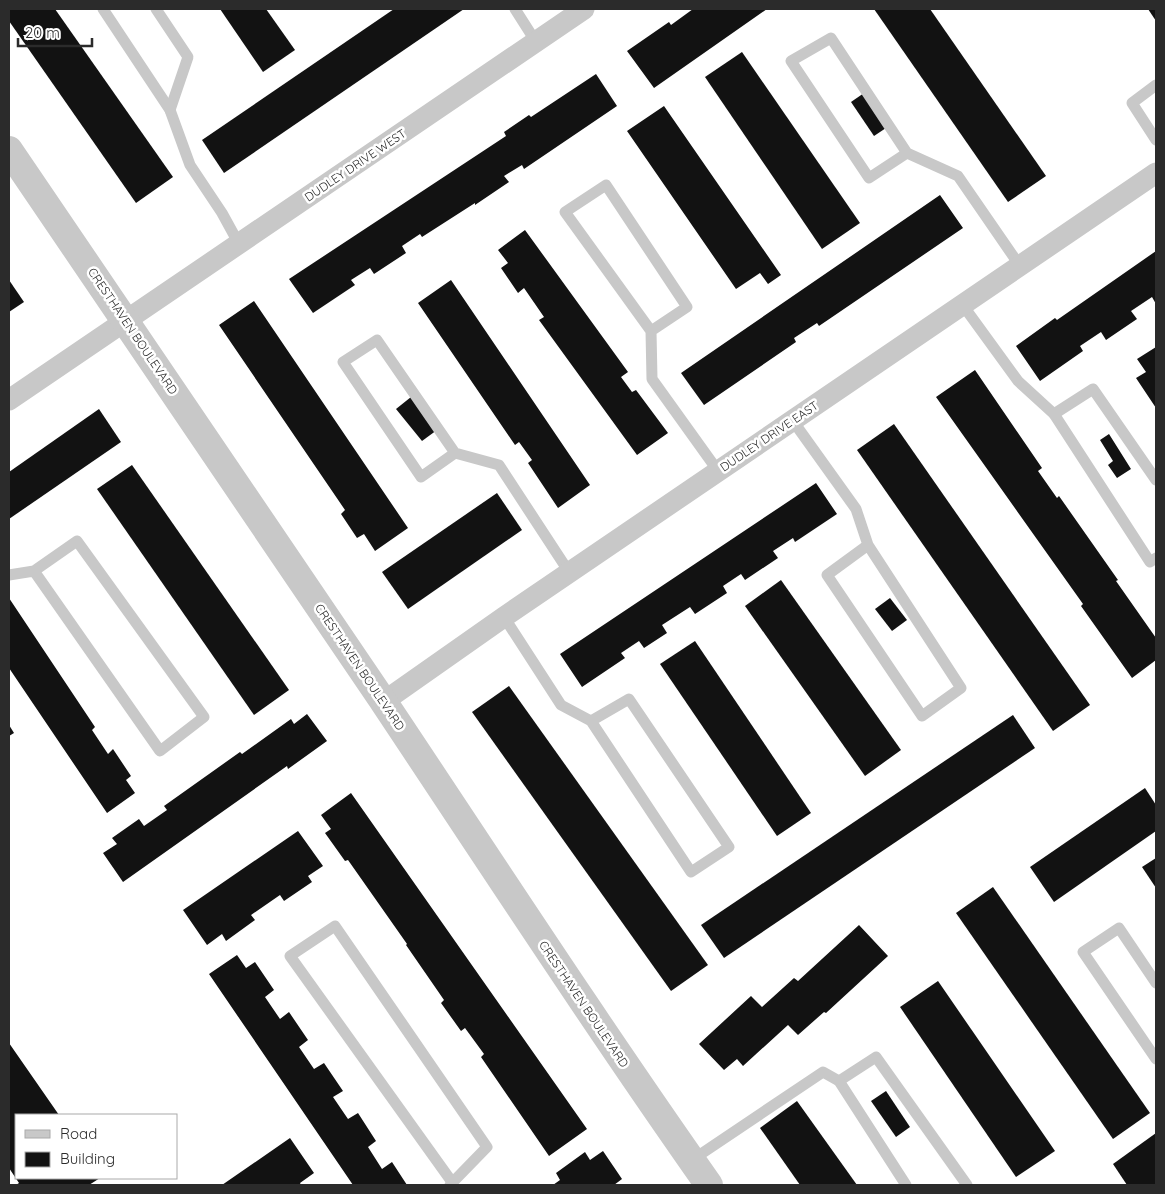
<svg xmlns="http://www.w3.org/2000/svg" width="1165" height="1194" viewBox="0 0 1165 1194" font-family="Quicksand,sans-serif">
  <rect width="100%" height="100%" fill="#fff"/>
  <g fill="#121212">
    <path d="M9,9H55L173,177L136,203L9,21Z"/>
    <path d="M220,9H266L295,50L263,72Z"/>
    <path d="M394,9H464L224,173L202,140Z"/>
    <path d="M693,9H767L654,88L627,51L669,22L671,25Z"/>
    <path d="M874,9H930L1046,176L1008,202Z"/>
    <path d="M1148,9H1156V21Z"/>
    <path d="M742,52L860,223L822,249L705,77Z"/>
    <path d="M596,74L617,106L524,169L522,165L504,176L509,182L475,205V203L422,237L420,234L402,246L406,253L374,274L370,268L351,280L355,285L313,313L289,279L506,136L504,132L529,115L531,117Z"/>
    <path d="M864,93L886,128L874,136L851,102Z"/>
    <path d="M664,106L781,275L768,284L760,273L736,289L627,131Z"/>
    <path d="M940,195L963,228L819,326L817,323L794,338L796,342L704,405L681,373Z"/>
    <path d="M525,230L628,372L621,377L632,392L636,390L668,433L637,455L539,320L544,317L524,288L518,293L501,268L508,263L498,250Z"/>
    <path d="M1156,251V304L1152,297L1131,311L1137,319L1106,340L1101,332L1080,346L1083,351L1040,381L1016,346L1055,318L1057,320Z"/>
    <path d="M9,280L24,302L9,312Z"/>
    <path d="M451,280L590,485L558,508L528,463L532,460L519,442L515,445L418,303Z"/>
    <path d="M254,301L408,528L375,551L364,534L357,538L341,514L345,510L219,325Z"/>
    <path d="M1156,347V408L1136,378L1146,372L1137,359Z"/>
    <path d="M975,370L1042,468L1038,471L1057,498L1059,496L1118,580L1116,581L1156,638V660L1132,678L1081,606L1083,604L936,397Z"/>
    <path d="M411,397L437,430L422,441L396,409Z"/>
    <path d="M99,409L121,442L9,519V472Z"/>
    <path d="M894,424L1090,705L1053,731L857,450Z"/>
    <path d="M1109,434L1131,469L1117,478L1108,465L1113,461L1100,440Z"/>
    <path d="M132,465L289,690L254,715L97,489Z"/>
    <path d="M816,483L837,514L795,542L793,538L773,551L778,558L745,580L741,574L723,586L727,593L695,614L690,607L662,625L667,633L644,648L639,641L621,653L625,658L582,687L560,654Z"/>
    <path d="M497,493L522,530L408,609L382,572Z"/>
    <path d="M781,580L901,750L865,776L745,606Z"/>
    <path d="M9,598L95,727L92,730L108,754L113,749L131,776L126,780L135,793L107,813L9,668Z"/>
    <path d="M890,598L907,620L892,631L875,609Z"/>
    <path d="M695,641L811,813L777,836L660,664Z"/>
    <path d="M509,686L708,965L671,991L472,712Z"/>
    <path d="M307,714L327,741L288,769L287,766L123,882L103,853L117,844L112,838L139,819L144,826L167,810L164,806L240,752L242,754L291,719L294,724Z"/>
    <path d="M1013,715L1035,748L724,958L701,925Z"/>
    <path d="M9,725L14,733L9,736Z"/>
    <path d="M1145,788L1156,805V831L1054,902L1030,867Z"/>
    <path d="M351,793L587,1129L549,1156L481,1057L484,1054L465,1028L461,1031L441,1003L444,1000L406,945L407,944L348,860L345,861L325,833L331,829L321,815Z"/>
    <path d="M298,831L323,866L308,876L312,882L284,901L280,895L251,915L255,920L226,941L222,934L207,945L183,910Z"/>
    <path d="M1156,858V888L1142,867Z"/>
    <path d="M993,887L1150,1113L1113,1139L956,913Z"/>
    <path d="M859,925L888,956L826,1013L824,1012L798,1035L788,1025L743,1066L737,1059L724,1070L699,1044L751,996L762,1007L794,978L798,981Z"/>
    <path d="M237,955L246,968L255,962L274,990L265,997L280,1019L289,1012L308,1040L299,1047L314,1069L324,1063L343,1091L333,1097L348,1119L358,1113L376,1141L368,1147L382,1169L392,1162L407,1185H353L209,974Z"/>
    <path d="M938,981L1055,1151L1016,1177L900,1007Z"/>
    <path d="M9,1043L59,1115H16V1178H100L89,1185H16L19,1183L9,1168Z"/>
    <path d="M886,1091L910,1127L896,1137L871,1101Z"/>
    <path d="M797,1101L857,1185H800L760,1128Z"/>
    <path d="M1156,1133V1185H1127L1113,1164Z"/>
    <path d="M290,1138L314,1173L300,1183L301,1185H222Z"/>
    <path d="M603,1151L622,1179L614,1185H553L560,1180L556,1173L585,1152L590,1160Z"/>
  </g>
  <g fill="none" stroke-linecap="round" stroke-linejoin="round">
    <g stroke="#c8c8c8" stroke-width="11">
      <path d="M103,9L170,110L190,165L222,213L239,244"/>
      <path d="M156,9L188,57L170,110"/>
      <path d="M515,9L536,42"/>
      <path d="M1156,85L1132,103L1156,140"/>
      <path d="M907,153L869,178L791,61L831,38L907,153L958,176L1020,266"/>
      <path d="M962,304L1018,381L1054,414L1150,562L1156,558"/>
      <path d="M651,331L687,307L606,185L565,212L651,331L652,379L718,471"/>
      <path d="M1054,414L1093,389L1156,480"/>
      <path d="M793,421L856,509L868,545L961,688L922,716L827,575L868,545"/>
      <path d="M455,453L421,477L343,362L377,340L455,453L499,465L569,572"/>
      <path d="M9,575L34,571L77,541L204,717L160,751L34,571"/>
      <path d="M504,617L561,705L591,721L691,872L729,847L629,699L591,721"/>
      <path d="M1156,983L1119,928L1083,952L1156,1059"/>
      <path d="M839,1081L876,1057L967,1185"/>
      <path d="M692,1160L823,1072L839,1081L906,1185"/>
      <path d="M450,1185L487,1147L335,926L290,956L452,1182"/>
    </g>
    <g stroke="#c8c8c8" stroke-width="21">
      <path d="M9,400L584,9"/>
      <path d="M383,702L504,617L1156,173"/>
    </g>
    <path stroke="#c8c8c8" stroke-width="28" d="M9,150C135,333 259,517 383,701C491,863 597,1026 709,1185"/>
  </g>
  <g text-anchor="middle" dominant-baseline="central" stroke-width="5" stroke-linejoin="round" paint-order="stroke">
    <g font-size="12" fill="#2b2b2b" stroke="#fff">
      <text transform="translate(355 165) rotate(-34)">DUDLEY DRIVE WEST</text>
      <text transform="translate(133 331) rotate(56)">CRESTHAVEN BOULEVARD</text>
      <text transform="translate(769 436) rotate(-34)">DUDLEY DRIVE EAST</text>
      <text transform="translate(360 667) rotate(56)">CRESTHAVEN BOULEVARD</text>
      <text transform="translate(584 1004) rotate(56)">CRESTHAVEN BOULEVARD</text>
    </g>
  </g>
  <rect width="1165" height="1194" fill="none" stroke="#2b2b2b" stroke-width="20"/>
  <rect x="15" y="1114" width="162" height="65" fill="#ffffff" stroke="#aaaaaa"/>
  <rect x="25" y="1130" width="25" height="8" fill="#c8c8c8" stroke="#aaaaaa"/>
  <text x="60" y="1139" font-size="15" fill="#2b2b2b">Road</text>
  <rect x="25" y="1152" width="25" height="15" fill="#121212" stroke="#aaaaaa"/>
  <text x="60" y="1164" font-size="15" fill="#2b2b2b">Building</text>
  <path d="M18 38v8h74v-8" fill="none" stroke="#2b2b2b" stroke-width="2.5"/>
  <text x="25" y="38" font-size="15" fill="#2b2b2b" stroke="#ffffff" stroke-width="4" paint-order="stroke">20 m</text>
</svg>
